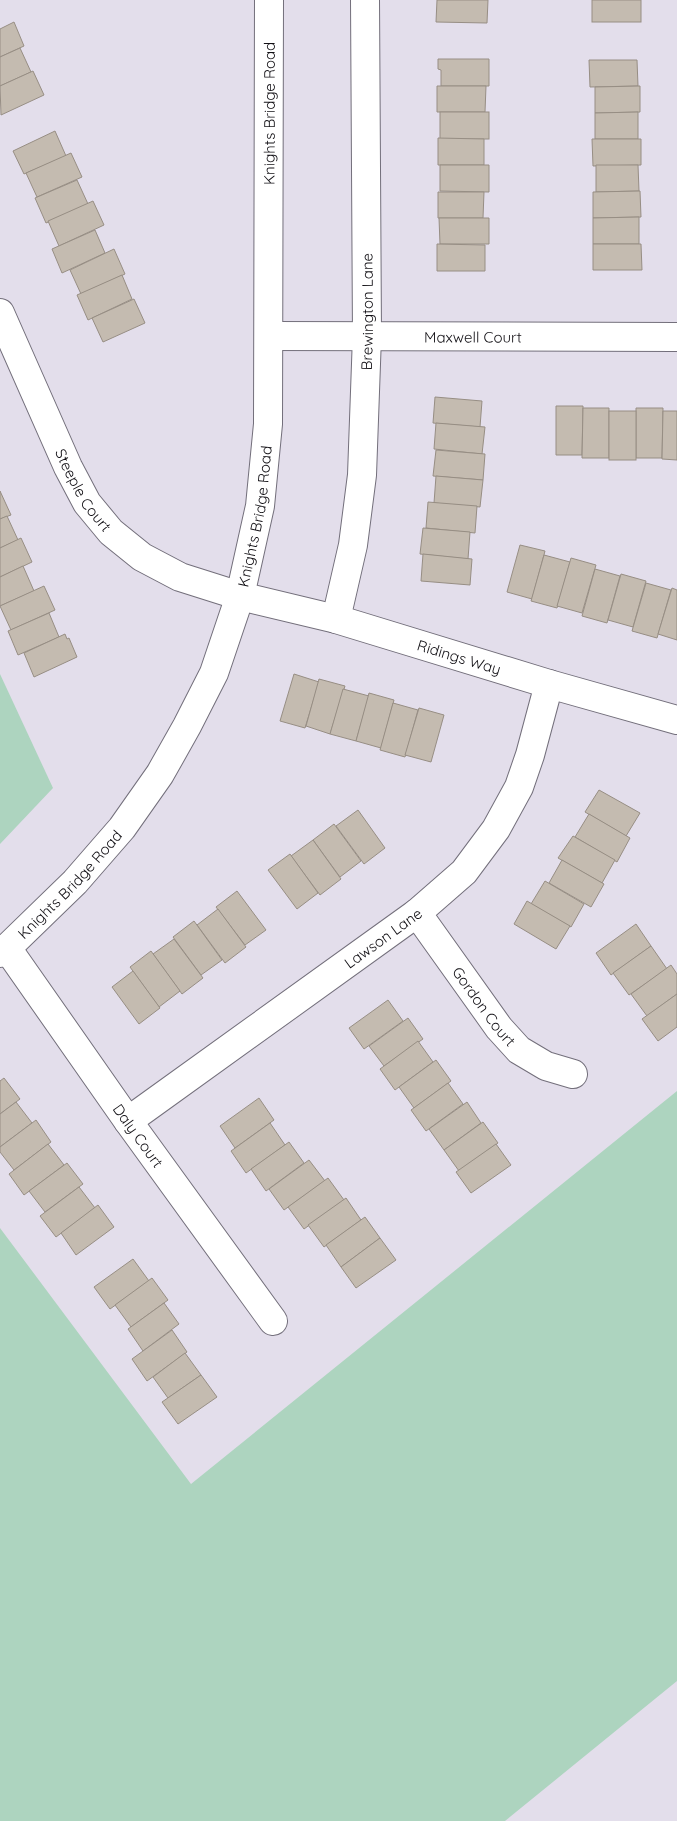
<svg xmlns="http://www.w3.org/2000/svg" width="677" height="1821" viewBox="0 0 677 1821" font-family="Quicksand,sans-serif">
  <rect width="100%" height="100%" fill="#e3deeb"/>
  <g fill="#add4bf">
    <path d="M0,674L53,788L0,844Z"/>
    <path d="M677,1091V1681L505,1821H0V1228L191,1484Z"/>
  </g>
  <g fill="#c4bbb0" stroke="#978e84">
    <path d="M437,0H488L487,23L436,22Z"/>
    <rect x="592" y="0" width="49" height="22"/>
    <path d="M14,22L24,46L0,57V29Z"/>
    <path d="M20,48L31,72L0,86V57Z"/>
    <path d="M438,59H489V86H441V70L438,69Z"/>
    <path d="M589,60H637L638,86L590,87Z"/>
    <path d="M33,71L44,95L1,115L0,86Z"/>
    <path d="M437,86H486L485,112H437Z"/>
    <path d="M640,86V112L595,113V87Z"/>
    <rect x="440" y="112" width="49" height="27"/>
    <path d="M638,112V139H595V113Z"/>
    <path d="M55,131L66,156L24,174L13,151Z"/>
    <path d="M438,138L484,139V165H438Z"/>
    <path d="M592,139H641V165L593,166Z"/>
    <path d="M71,153L82,177L37,197L26,173Z"/>
    <path d="M440,165H489V192L440,191Z"/>
    <path d="M596,165H638L639,191L596,192Z"/>
    <path d="M77,180L88,204L46,223L35,198Z"/>
    <path d="M640,191L641,217L593,218V192Z"/>
    <path d="M438,192H484L483,218H438Z"/>
    <path d="M93,201L104,225L59,246L48,221Z"/>
    <path d="M639,217V244H593V218Z"/>
    <path d="M439,218H489V244H440Z"/>
    <path d="M95,230L105,253L62,273L52,249Z"/>
    <path d="M437,244L485,245V271H437Z"/>
    <path d="M593,244H641L642,270H593Z"/>
    <path d="M114,249L125,274L81,294L70,270Z"/>
    <path d="M122,275L132,299L88,320L77,295Z"/>
    <path d="M134,299L145,323L103,342L92,318Z"/>
    <path d="M435,397L482,401L480,427L433,423Z"/>
    <path d="M556,406H583L582,455H556Z"/>
    <path d="M583,408H609V458H582Z"/>
    <path d="M636,408H663L662,458H636Z"/>
    <rect x="609" y="411" width="27" height="49"/>
    <path d="M663,411H677V460L662,459Z"/>
    <path d="M436,423L485,427L482,454L434,449Z"/>
    <path d="M436,450L485,454L483,480L433,476Z"/>
    <path d="M436,476L483,480L480,507L434,503Z"/>
    <path d="M0,491L11,515L0,519Z"/>
    <path d="M428,502L477,506L475,533L426,528Z"/>
    <path d="M7,516L18,540L0,548V519Z"/>
    <path d="M423,528L470,532L468,559L420,554Z"/>
    <path d="M21,538L32,562L0,577V548Z"/>
    <path d="M520,545L545,551L532,599L507,592Z"/>
    <path d="M423,554L472,559L470,585L421,581Z"/>
    <path d="M544,555L570,562L557,608L531,601Z"/>
    <path d="M571,558L596,565L582,613L557,606Z"/>
    <path d="M23,566L34,591L0,606V577Z"/>
    <path d="M595,569L620,576L607,623L582,616Z"/>
    <path d="M621,574L646,581L633,627L608,620Z"/>
    <path d="M646,583L671,590L657,638L632,631Z"/>
    <path d="M44,586L55,610L11,630L0,606Z"/>
    <path d="M672,588L677,590V640L658,634Z"/>
    <path d="M49,613L59,637L18,655L8,631Z"/>
    <path d="M65,634L67,639L69,638L77,657L34,677L24,653Z"/>
    <path d="M294,674L319,682L305,728L280,721Z"/>
    <path d="M319,679L345,686L330,734L306,726Z"/>
    <path d="M343,689L369,696L356,741L330,734Z"/>
    <path d="M369,693L394,700L381,748L356,741Z"/>
    <path d="M393,703L418,710L405,757L380,750Z"/>
    <path d="M419,708L444,715L431,762L405,755Z"/>
    <path d="M599,790L640,813L626,836L585,812Z"/>
    <path d="M358,810L385,848L364,864L336,826Z"/>
    <path d="M589,814L630,838L617,862L575,837Z"/>
    <path d="M334,824L361,861L340,877L313,840Z"/>
    <path d="M573,836L615,860L602,883L558,858Z"/>
    <path d="M313,840L341,879L320,895L291,856Z"/>
    <path d="M290,854L318,893L297,909L268,870Z"/>
    <path d="M562,860L604,884L591,907L549,883Z"/>
    <path d="M545,881L584,904L571,927L531,904Z"/>
    <path d="M237,891L266,930L245,945L216,907Z"/>
    <path d="M527,901L570,926L556,949L514,924Z"/>
    <path d="M218,909L246,947L225,963L197,925Z"/>
    <path d="M194,921L222,960L201,975L173,937Z"/>
    <path d="M636,924L651,946L611,975L596,953Z"/>
    <path d="M174,939L203,978L182,994L153,954Z"/>
    <path d="M651,946L667,969L629,995L613,973Z"/>
    <path d="M151,951L180,991L159,1007L130,967Z"/>
    <path d="M671,965L677,974V994L647,1016L631,994Z"/>
    <path d="M133,971L160,1008L139,1024L112,987Z"/>
    <path d="M677,994V1027L658,1041L642,1019Z"/>
    <path d="M388,1000L403,1021L364,1049L349,1028Z"/>
    <path d="M408,1018L423,1039L384,1066L369,1046Z"/>
    <path d="M418,1041L433,1062L395,1090L380,1069Z"/>
    <path d="M436,1060L451,1081L414,1108L399,1087Z"/>
    <path d="M4,1078L20,1099L0,1114V1081Z"/>
    <path d="M448,1083L463,1104L426,1131L411,1110Z"/>
    <path d="M259,1098L274,1120L235,1148L220,1126Z"/>
    <path d="M16,1102L32,1123L0,1147V1114Z"/>
    <path d="M467,1102L481,1123L444,1150L429,1129Z"/>
    <path d="M36,1120L51,1142L14,1170L0,1152V1147Z"/>
    <path d="M483,1122L498,1143L459,1171L444,1150Z"/>
    <path d="M270,1123L285,1145L246,1173L231,1151Z"/>
    <path d="M289,1142L304,1163L266,1191L251,1169Z"/>
    <path d="M48,1144L64,1165L24,1195L9,1174Z"/>
    <path d="M496,1144L511,1165L471,1193L456,1172Z"/>
    <path d="M309,1160L325,1181L284,1210L269,1189Z"/>
    <path d="M67,1163L83,1184L45,1212L29,1191Z"/>
    <path d="M328,1178L344,1200L304,1229L288,1207Z"/>
    <path d="M79,1187L95,1208L56,1237L40,1216Z"/>
    <path d="M346,1198L361,1220L324,1247L308,1225Z"/>
    <path d="M98,1205L114,1227L76,1255L61,1233Z"/>
    <path d="M365,1217L380,1238L341,1267L326,1245Z"/>
    <path d="M380,1238L396,1260L356,1288L341,1267Z"/>
    <path d="M133,1259L149,1281L110,1309L94,1287Z"/>
    <path d="M152,1278L168,1300L131,1327L115,1305Z"/>
    <path d="M164,1303L179,1324L143,1351L128,1329Z"/>
    <path d="M172,1330L187,1352L147,1381L132,1359Z"/>
    <path d="M185,1353L201,1375L168,1398L153,1377Z"/>
    <path d="M201,1375L217,1397L178,1424L162,1402Z"/>
  </g>
  <g fill="none" stroke-linecap="round" stroke-linejoin="round">
    <defs>
      <g id="minor">
        <path id="s1" d="M0,313L68,467L87,503L111,532L142,557L180,577L240,596L336,619L549,684L677,720"/>
        <path id="s2" d="M269,336L677,337"/>
        <path id="s3" d="M336,619L353,545L362,475L367,336L365,0"/>
        <path id="s4" d="M417,913L499,1028L519,1050L546,1066L573,1074"/>
        <path id="s5" d="M7,948L128,1121L273,1321"/>
        <path id="s6" d="M0,953L7,948L75,882L122,828L160,774L187,726L214,673L240,596L260,506L268,424L269,0"/>
        <path id="s7" d="M128,1121L417,913L464,872L496,829L519,787L530,755L549,684"/>
      </g>
    </defs>
    <use href="#minor" stroke="#736f7b" stroke-width="30"/>
    <use href="#minor" stroke="#fff" stroke-width="28"/>
  </g>
  <g text-anchor="middle" dominant-baseline="central" stroke-width="4.5" stroke-linejoin="round" paint-order="stroke">
    <g font-size="15" fill="#110f14" stroke="#fff">
      <text stroke="none"><textPath href="#s6" startOffset="922">Knights Bridge Road</textPath></text>
      <text stroke="none"><textPath href="#s3" startOffset="310">Brewington Lane</textPath></text>
      <text stroke="none"><textPath href="#s2" startOffset="204">Maxwell Court</textPath></text>
      <text stroke="none"><textPath href="#s1" startOffset="196">Steeple Court</textPath></text>
      <text stroke="none"><textPath href="#s6" startOffset="518">Knights Bridge Road</textPath></text>
      <text stroke="none"><textPath href="#s1" startOffset="620">Ridings Way</textPath></text>
      <text stroke="none"><textPath href="#s6" startOffset="98">Knights Bridge Road</textPath></text>
      <text stroke="none"><textPath href="#s7" startOffset="314">Lawson Lane</textPath></text>
      <text stroke="none"><textPath href="#s4" startOffset="115">Gordon Court</textPath></text>
      <text stroke="none"><textPath href="#s5" startOffset="229">Daly Court</textPath></text>
    </g>
  </g>
</svg>
